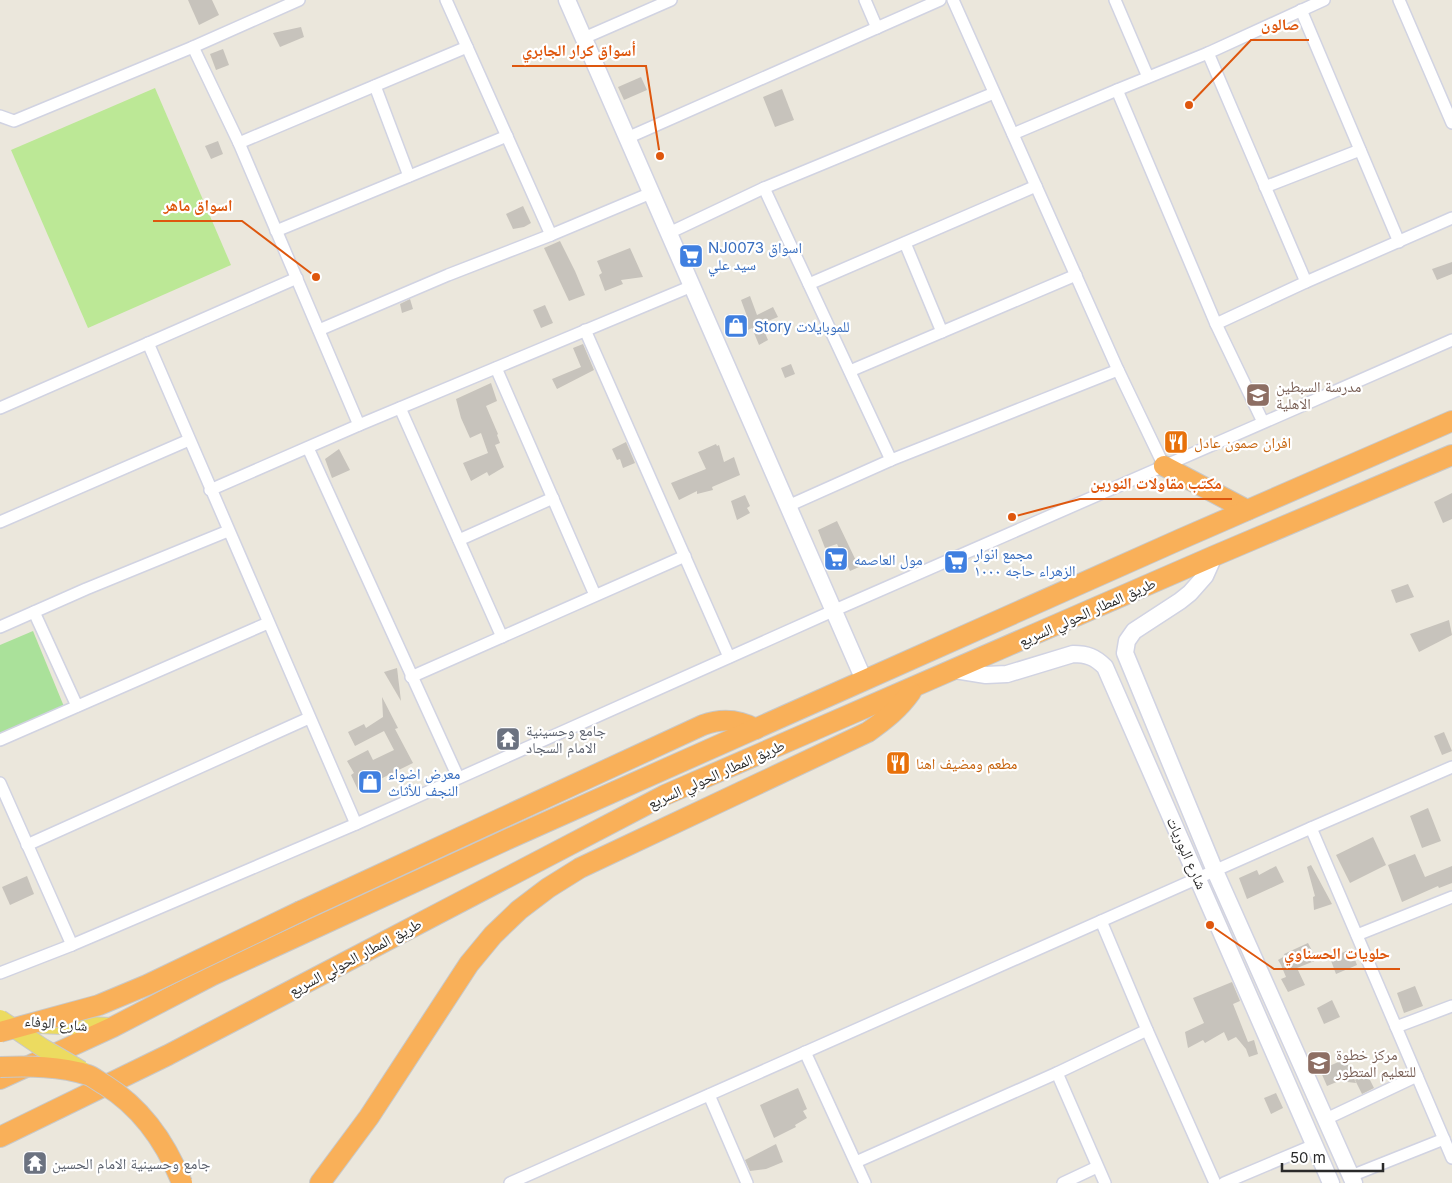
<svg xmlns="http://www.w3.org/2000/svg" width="1452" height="1183" viewBox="0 0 1452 1183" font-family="Inter,'Noto Naskh Arabic',sans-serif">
  <rect width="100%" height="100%" fill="#ebe7dc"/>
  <path fill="#aae19a" d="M33,631L65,709L0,736V645Z"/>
  <path fill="#bce896" d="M155,88L231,265L88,328L11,150Z"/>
  <g fill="#c7c3bc">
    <path d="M188,0H212L219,15L199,25Z"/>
    <path d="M301,27L304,37L280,47L273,33Z"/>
    <path d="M223,49L229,65L216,70L210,54Z"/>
    <path d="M641,77L647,90L624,100L618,87Z"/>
    <path d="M782,89L794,120L775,127L763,97Z"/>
    <path d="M218,141L223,154L211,159L205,146Z"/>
    <path d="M523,206L531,223L524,227L513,229L506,214Z"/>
    <path d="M560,241L575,271L585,295L569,301L544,248Z"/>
    <path d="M630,248L643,277L621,280L623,284L605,291L599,275L602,273L597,261Z"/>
    <path d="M1452,262V274L1437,280L1432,269Z"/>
    <path d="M750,296L757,315L773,307L778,317L761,324L768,340L759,345L752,328L735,336L731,327L748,319L741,300Z"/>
    <path d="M410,299L413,309L402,313L400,304Z"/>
    <path d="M545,305L553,323L541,328L533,310Z"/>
    <path d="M583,344L594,370L557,389L552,379L581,367L573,348Z"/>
    <path d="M791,364L795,374L785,378L781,368Z"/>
    <path d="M491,383L497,401L486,406L498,434L497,435L500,443L495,445L504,467L489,476L487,472L471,481L463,463L488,453L481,433L470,438L461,418L456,399Z"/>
    <path d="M626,442L635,463L623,468L620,459L617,460L612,449Z"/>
    <path d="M716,444L717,446L719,445L724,462L734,457L740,475L712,487L713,490L697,494V491L679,500L671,483L706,469L698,452Z"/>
    <path d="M339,449L350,470L332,478L325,459Z"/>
    <path d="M1452,493V519L1443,523L1434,502Z"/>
    <path d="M745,495L750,506L747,508L750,513L737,520L731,501Z"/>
    <path d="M837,521L859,567L850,571L837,544L825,548L818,530Z"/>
    <path d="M1408,584L1414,597L1396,603L1391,590Z"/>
    <path d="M1449,620L1452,635L1419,652L1410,634Z"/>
    <path d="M397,668L401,701L384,672Z"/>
    <path d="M382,697L398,728L395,729L413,763L358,790L351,775L354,773L347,761L368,750L373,760L394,750L384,731L355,746L348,732L364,724L366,728L383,717Z"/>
    <path d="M1444,732L1452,751L1442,755L1434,736Z"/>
    <path d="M1428,808L1441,841L1422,848L1410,816Z"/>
    <path d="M1373,837L1386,865L1350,883L1336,855Z"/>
    <path d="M1415,854L1425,877L1452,866V883L1439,888L1438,886L1402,902L1388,865Z"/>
    <path d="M1311,865L1332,904L1314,910L1313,897L1315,896L1307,867Z"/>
    <path d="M1276,866L1284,882L1247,899L1239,878L1257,870L1259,875Z"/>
    <path d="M27,876L34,894L10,905L2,887Z"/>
    <path d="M1308,943L1317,960L1297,968L1305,985L1288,992L1281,979L1286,977L1281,965L1278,960L1285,956L1284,954Z"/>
    <path d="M1351,949L1357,965L1336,974L1330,958Z"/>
    <path d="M1232,982L1240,1001L1233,1004L1248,1042L1254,1040L1258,1054L1249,1057L1246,1049L1236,1037L1228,1041L1224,1032L1205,1043L1203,1040L1188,1048L1185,1032L1204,1023L1193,998Z"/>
    <path d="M1415,986L1423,1006L1404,1013L1397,993Z"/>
    <path d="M1332,1000L1340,1017L1324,1024L1317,1008Z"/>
    <path d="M1343,1060L1348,1065L1356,1083L1339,1081L1327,1086L1320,1070Z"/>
    <path d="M1367,1074L1374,1088L1362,1094L1355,1080Z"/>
    <path d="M798,1088L807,1109L803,1111L807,1118L795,1125L796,1127L774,1138L760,1105Z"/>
    <path d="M1276,1093L1283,1108L1271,1114L1264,1098Z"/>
    <path d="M776,1144L783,1162L766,1169L750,1171L745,1160Z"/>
  </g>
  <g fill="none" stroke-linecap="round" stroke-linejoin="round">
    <defs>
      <g id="street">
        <path d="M446,0L551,235"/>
        <path d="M865,0L877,28"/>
        <path d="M953,0L1118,370L1164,466"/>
        <path d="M1115,0L1148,77"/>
        <path d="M1399,0L1452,123"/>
        <path d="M1301,10L1399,242"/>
        <path d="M584,38L671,0"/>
        <path d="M193,47L239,143L359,425"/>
        <path d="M1208,53L1306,282"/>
        <path d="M375,86L409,176"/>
        <path d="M1117,90L1216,324L1263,422"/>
        <path d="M0,116L14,121L193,47L299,0"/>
        <path d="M1013,134L1117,90L1208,53L1324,0"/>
        <path d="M627,138L940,0"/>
        <path d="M239,143L467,47"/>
        <path d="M1265,187L1360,150"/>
        <path d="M764,188L891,460"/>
        <path d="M276,231L507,136"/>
        <path d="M669,233L764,188L994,93"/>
        <path d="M905,243L942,332"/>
        <path d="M809,284L1036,186"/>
        <path d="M1216,324L1306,282L1452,218"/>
        <path d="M319,330L448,275L551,235L651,193"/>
        <path d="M585,330L729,657"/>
        <path d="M148,343L356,824"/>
        <path d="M496,368L595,595"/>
        <path d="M850,371L1076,275"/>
        <path d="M0,408L297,278"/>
        <path d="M400,408L502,637"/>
        <path d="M308,448L458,777"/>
        <path d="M210,490L359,425L692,286"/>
        <path d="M788,506L891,460L1118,370"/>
        <path d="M0,522L189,440"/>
        <path d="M459,540L553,498"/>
        <path d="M34,612L77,706"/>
        <path d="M0,627L86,589L228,531"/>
        <path d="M411,677L685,556"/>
        <path d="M0,740L268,623"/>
        <path d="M0,783L72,945"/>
        <path d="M1311,828L1452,1158"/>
        <path d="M27,845L309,718"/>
        <path d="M1101,921L1147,1030L1215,1183"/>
        <path d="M1357,935L1452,897"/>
        <path d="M0,973L72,945L356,824L835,610L1452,340"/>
        <path d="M1396,1027L1452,1006"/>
        <path d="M805,1052L865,1183"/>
        <path d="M1057,1073L1105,1183"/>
        <path d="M709,1095L747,1183"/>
        <path d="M1326,1119L1417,1076"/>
        <path d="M856,1162L1057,1073L1147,1030"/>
        <path d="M1351,1176L1444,1139"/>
        <path d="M510,1183L1311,828L1452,767"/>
        <path d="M1063,1183L1097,1167"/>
        <path d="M1224,1183L1314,1145"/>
      </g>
      <g id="secondary">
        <path d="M567,0L864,680"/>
        <path d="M1214,556L1205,576L1190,593L1180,601L1134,631L1127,641L1125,653L1215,871L1354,1183"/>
        <path d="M955,670L986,675L1007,674L1073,654C1087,654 1095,657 1105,667L1331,1183"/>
      </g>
      <path id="primary" d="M38,1024L112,1027"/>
      <g id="highway">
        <path d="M1164,466L1247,510"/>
        <path d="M301,911L703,725C722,718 738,719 756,729"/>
        <path d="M0,1079L113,1027L213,975L506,840L1181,539L1452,421"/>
        <path d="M0,1137L168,1055L665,795L1214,556L1452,455"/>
        <path d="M320,1183L369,1117L469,964L493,935L519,910L548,888L580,868L868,732C885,720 899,709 911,692"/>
      </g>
    </defs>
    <use href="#street" stroke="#d1d3e2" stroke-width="14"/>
    <use href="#secondary" stroke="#d1d3e2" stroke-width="19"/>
    <use href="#primary" stroke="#c8c8c8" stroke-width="20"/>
    <use href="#highway" stroke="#c8c8c8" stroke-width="22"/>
    <use href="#street" stroke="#fff" stroke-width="11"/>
    <use href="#secondary" stroke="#fff" stroke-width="16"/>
    <use href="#primary" stroke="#ecdb60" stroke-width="18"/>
    <use href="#highway" stroke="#f9b059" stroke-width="20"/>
    <defs>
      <path id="primary-bridge" d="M0,1019L43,1048L81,1070"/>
      <g id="highway-bridge">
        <path d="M0,1032L99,1005L147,985L301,911"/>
        <path d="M0,1067C29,1066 60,1066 88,1075C94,1077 99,1082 105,1085C142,1108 166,1143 182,1183"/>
      </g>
    </defs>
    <use href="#primary-bridge" stroke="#c8c8c8" stroke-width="20" stroke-linecap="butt"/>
    <use href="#highway-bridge" stroke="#c8c8c8" stroke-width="22" stroke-linecap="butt"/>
    <use href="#primary-bridge" stroke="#ecdb60" stroke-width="18"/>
    <use href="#highway-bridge" stroke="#f9b059" stroke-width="20"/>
  </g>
  <defs>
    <symbol id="supermarket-square" viewBox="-11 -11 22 22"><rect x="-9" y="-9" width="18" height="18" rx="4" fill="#3f7fe0" stroke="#fff"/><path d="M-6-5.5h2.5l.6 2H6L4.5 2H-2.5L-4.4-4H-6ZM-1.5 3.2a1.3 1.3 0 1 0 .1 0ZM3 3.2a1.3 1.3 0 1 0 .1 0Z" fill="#fff"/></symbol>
    <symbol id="shop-square" viewBox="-11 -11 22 22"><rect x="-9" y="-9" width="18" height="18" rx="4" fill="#3f7fe0" stroke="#fff"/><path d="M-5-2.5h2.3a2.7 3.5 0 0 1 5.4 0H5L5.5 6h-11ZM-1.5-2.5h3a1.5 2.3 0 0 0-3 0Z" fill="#fff"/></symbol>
    <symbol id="school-square" viewBox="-11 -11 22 22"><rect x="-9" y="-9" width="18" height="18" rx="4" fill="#8d6e63" stroke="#fff"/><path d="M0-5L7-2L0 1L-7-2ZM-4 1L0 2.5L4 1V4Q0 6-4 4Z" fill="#fff"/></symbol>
    <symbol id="restaurant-square" viewBox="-11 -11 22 22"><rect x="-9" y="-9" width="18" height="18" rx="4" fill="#e8710a" stroke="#fff"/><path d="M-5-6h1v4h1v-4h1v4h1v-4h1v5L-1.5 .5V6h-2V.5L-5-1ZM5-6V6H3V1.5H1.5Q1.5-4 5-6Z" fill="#fff"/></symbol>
    <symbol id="temple-square" viewBox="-11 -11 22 22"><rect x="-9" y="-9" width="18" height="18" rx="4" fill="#6b7280" stroke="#fff"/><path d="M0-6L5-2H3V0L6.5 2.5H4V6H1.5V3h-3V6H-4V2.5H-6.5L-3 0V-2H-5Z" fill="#fff"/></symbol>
  </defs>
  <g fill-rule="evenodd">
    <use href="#supermarket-square" x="677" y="242" width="28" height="28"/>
    <use href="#shop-square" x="722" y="312" width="28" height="28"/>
    <use href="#school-square" x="1244" y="381" width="28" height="28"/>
    <use href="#restaurant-square" x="1162" y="428" width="28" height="28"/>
    <use href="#supermarket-square" x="822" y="545" width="28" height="28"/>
    <use href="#supermarket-square" x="942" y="548" width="28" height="28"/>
    <use href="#temple-square" x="494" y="725" width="28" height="28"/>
    <use href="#restaurant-square" x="884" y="749" width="28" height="28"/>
    <use href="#shop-square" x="356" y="768" width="28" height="28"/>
    <use href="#school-square" x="1305" y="1049" width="28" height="28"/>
    <use href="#temple-square" x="21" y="1149" width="28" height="28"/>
  </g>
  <g text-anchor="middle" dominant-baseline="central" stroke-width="4.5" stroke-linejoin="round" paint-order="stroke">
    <g font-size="15" fill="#366cbe" stroke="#fff" text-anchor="start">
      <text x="708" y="247">NJ0073 اسواق<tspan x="708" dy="17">سيد علي</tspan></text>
      <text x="754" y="326">Story للموبايلات</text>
      <text x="974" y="553">مجمع انوار<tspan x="974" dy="17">الزهراء حاجه ١٠٠٠</tspan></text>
      <text x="854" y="559">مول العاصمه</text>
      <text x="388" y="773">معرض اضواء<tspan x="388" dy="17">النجف للأثاث</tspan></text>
    </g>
    <g font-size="15" fill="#785e54" stroke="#fff" text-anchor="start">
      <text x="1276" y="386">مدرسة السبطين<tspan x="1276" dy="17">الاهلية</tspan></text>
      <text x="1336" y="1054">مركز خطوة<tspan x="1336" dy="17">للتعليم المتطور</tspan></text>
    </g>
    <g font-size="15" fill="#c56008" stroke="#fff" text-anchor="start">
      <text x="1194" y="442">افران صمون عادل</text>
      <text x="916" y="763">مطعم ومضيف اهنا</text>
    </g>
    <g font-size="15" fill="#2a2a2a" stroke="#fff">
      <text transform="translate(1087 612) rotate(-24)">طريق المطار الحولي السريع</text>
      <text transform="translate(716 774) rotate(-24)">طريق المطار الحولي السريع</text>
      <text transform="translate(1187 853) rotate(66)">شارع البوريات</text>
      <text transform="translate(355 957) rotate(-28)">طريق المطار الحولي السريع</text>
      <text transform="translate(56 1023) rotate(5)">شارع الوفاء</text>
    </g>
    <g font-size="15" fill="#5b616d" stroke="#fff" text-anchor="start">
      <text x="526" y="730">جامع وحسينية<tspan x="526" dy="17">الامام السجاد</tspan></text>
      <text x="52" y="1163">جامع وحسينية الامام الحسين</text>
    </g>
  </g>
  <path fill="none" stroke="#de570e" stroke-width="2" d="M1189 105L1251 40H1309M660 156L646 66H512M316 277L242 221H153M1012 517L1080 499H1232M1210 925L1274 969H1400"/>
  <g fill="#de570e" stroke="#fff" stroke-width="2">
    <circle cx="1189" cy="105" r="5"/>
    <circle cx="660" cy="156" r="5"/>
    <circle cx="316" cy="277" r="5"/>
    <circle cx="1012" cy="517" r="5"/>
    <circle cx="1210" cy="925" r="5"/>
  </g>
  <g font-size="16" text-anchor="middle" font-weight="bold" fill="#de570e" stroke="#fff" stroke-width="4.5" stroke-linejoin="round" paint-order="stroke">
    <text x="1280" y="30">صالون</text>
    <text x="579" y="56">أسواق كرار الجابري</text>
    <text x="198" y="211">اسواق ماهر</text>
    <text x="1156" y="489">مكتب مقاولات النورين</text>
    <text x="1337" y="959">حلويات الحسناوي</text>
  </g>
  <path d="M1282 1163v8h101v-8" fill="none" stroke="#2a2a2a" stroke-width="2.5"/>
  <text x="1290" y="1163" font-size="15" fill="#2a2a2a" stroke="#ffffff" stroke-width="4" paint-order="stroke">50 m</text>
</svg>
